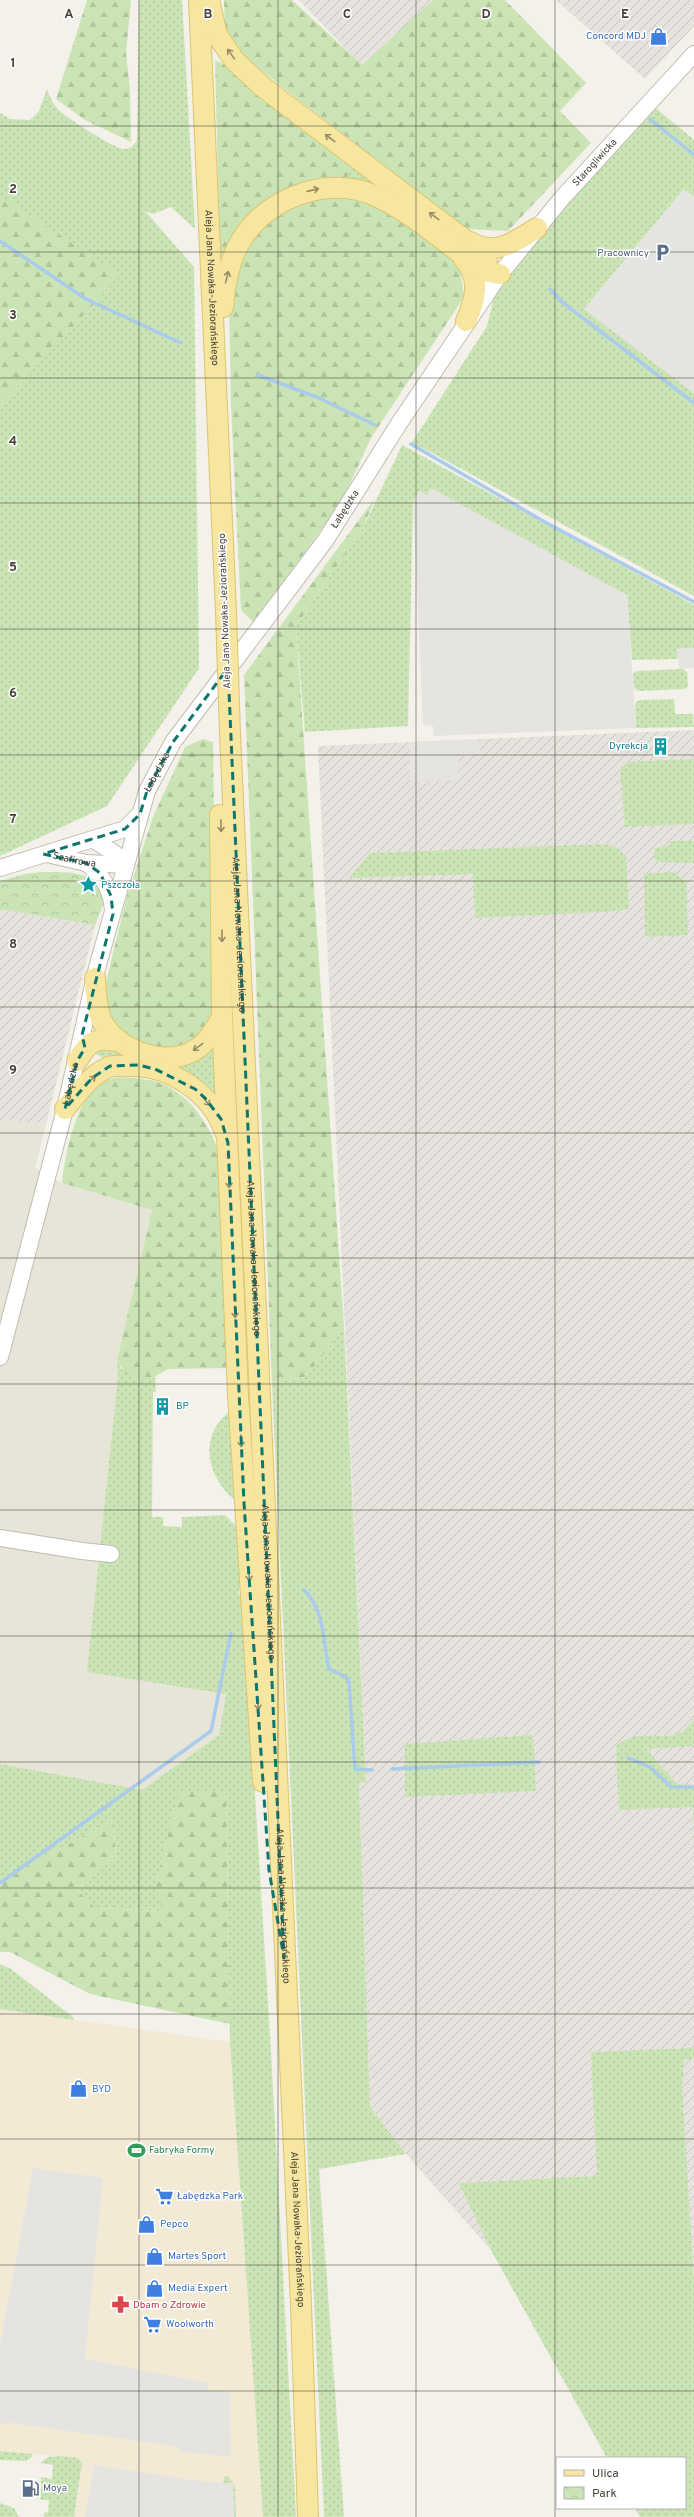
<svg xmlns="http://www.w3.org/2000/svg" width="694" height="2517" viewBox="0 0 694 2517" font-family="Overpass,sans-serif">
  <defs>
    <pattern id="industrial-furrows" width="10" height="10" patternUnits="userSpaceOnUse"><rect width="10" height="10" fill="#e6e3de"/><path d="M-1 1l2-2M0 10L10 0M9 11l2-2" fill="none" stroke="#c7c4bf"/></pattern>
    <pattern id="grass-dots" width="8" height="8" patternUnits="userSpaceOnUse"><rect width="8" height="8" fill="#cbe4b5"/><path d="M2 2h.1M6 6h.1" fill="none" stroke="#b0c59c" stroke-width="1.8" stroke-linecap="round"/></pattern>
    <pattern id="forest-firs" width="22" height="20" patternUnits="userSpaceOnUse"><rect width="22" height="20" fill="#cbe4b5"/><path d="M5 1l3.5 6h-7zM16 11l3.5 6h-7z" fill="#b0c59c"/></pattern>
    <pattern id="park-crowns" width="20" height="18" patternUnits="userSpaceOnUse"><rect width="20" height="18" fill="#cbe4b5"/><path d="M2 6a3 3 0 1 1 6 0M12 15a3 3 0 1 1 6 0" fill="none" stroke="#b0c59c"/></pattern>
  </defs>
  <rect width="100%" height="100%" fill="#f3f1e9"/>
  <path fill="#e7e4d8" d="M0,1120L46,1124L35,1168L62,1183L152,1210L117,1360L118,1377L108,1477L226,1694L219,1735L142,1790L0,1764Z"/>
  <path fill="#f3ead6" d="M0,2009L230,2042L263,2517H74L82,2463L60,2456L0,2452Z"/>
  <g fill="url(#industrial-furrows)">
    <path d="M299,0H433L362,66Z"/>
    <path d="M556,0H694V26L645,79Z"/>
    <path d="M694,730V2517H640L635,2508H685V2458H607L491,2250L406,2154L370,2107L359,1783L366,1782L318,746Z"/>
    <path d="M0,909L95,925L46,1124L0,1120Z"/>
  </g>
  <g fill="url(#grass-dots)">
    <path d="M139,0H182L195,229L171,207L153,214L145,211L194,267L199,668L107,806L0,856V113L10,119L30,120L39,111L47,89C50,98 54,106 61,112C71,120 114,149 125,149C131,149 134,145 137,140Z"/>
    <path d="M650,103L694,140V197L684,189L584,309L694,393V596L421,447L418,449L411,444L487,326L500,274Z"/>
    <path d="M352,163L477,257L346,184Z"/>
    <path d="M402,445L694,605V648L677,649L678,659L632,660L627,595L419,492L413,502L408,726L305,732L296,626L363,528Z"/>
    <path d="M683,669L687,672L688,686L685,689L637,691L634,687L633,674L637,671Z"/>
    <path d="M674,699L675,714H693L694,727L636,728L635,704L639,700Z"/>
    <path d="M694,759V824L625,827L620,768L628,762Z"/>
    <path d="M670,841H694V863L657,862L654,858L655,848L670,845Z"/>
    <path d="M606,844L618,848L626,857L629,909L604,912L475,918L473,874L349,878L370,853Z"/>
    <path d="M673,872L686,881L688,935L649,937L645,935L644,874Z"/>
    <path d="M217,1038L221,1109L196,1085L103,1058L96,1054L94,1050L101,1044L132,1055Z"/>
    <path d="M344,1327L366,1782L359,1783L370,2107L406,2154L319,2169L344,2517H324L272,1383L306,1377Z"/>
    <path d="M117,1360L121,1369L145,1381L155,1377L156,1392H153L152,1517H163V1526L182,1527V1517L225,1515L238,1528L241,1585L238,1592L243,1600L271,2052L296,2517H263L230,2042L226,1791L163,1911L94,1908L78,1891L116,1856L113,1820L0,1881V1764L142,1790L219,1735L226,1694L87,1672L118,1377Z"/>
    <path d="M235,1407L238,1502C214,1486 200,1451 217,1425C221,1418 229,1412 235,1407Z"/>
    <path d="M694,1719V1746L646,1749L677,1784L694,1785V1835L693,1807L619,1810L616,1746C633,1730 655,1739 675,1735C683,1733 689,1725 694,1719Z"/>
    <path d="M533,1735L536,1791L405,1797V1744Z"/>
    <path d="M0,1964L11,1969L73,2017L74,2020L0,2009Z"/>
    <path d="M694,2048V2059L684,2060L682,2087L694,2283V2517H640L635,2508H685V2458H607L491,2250L459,2183L597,2176L591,2052Z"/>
    <path d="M0,2451L32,2454L33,2456L26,2461L0,2460Z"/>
    <path d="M60,2456L78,2458L82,2463L74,2517H44V2513L48,2512L49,2500H40L41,2477L52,2479L53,2465L40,2463L48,2457Z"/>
    <path d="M228,2476L235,2486L236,2517H234L233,2483H223L224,2477Z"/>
    <path d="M0,2503L14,2508L19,2517H0Z"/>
  </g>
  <g fill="url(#forest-firs)">
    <path d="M87,0H131L126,52L130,90L131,142L85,120L56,99Z"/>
    <path d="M224,0H292L362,65L433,0H505L586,83L560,111L591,143L508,231L466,229L245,58L225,27Z"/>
    <path d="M215,60L224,64L252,90L352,163L346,184H318L223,257L220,255Z"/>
    <path d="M0,195L120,275L2,404L0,441Z"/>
    <path d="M319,196H342L374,203L443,248L460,268L464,297L371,438L342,501L254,623L241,610L231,407L229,299L238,259L257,231L274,215Z"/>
    <path d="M375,498L363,528L296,626L344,1327L306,1377L272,1383L244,675Z"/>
    <path d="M203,739L213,742L216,1002L212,1019L202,1034L179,1047L159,1049L136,1043L115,1026L105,1008L106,982L127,896L153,817L185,747Z"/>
    <path d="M120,1077C135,1078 156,1079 169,1087C195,1102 210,1127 220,1155L230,1368L168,1369L145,1382C132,1379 122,1372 117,1360L152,1210L62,1183C65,1155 76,1094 105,1081C109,1079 115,1078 120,1077Z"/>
    <path d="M179,1790L226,1791L230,2024L90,1994L10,1952H0V1881L113,1820L116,1856L78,1891L95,1908L163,1911L155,1886Z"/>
  </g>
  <path fill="url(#park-crowns)" d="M42,872C63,872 106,869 103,902C102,909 98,918 95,925L0,909V881L25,874Z"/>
  <g fill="#e5e4e1">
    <path d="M684,189L694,197V393L584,309Z"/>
    <path d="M431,488L627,595L636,728L434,736L433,726L423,725L413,502L419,491L427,495Z"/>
    <path d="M694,648V668L679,669L677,649Z"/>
    <path d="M479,739L480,754L458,757L459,780L410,782L409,742Z"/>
    <path d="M33,2168L103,2178L85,2359L208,2383V2390L230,2391L231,2457L185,2452L173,2446L11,2423L0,2424V2345Z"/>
    <path d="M94,2465L199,2481L233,2483L234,2517H85Z"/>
  </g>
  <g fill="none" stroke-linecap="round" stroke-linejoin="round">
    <g stroke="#aacbeb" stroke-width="3.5">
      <path d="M650,119L694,155"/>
      <path d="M0,241L86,299L181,343"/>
      <path d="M550,289L562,302L694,403"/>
      <path d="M258,375L319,398L375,425"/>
      <path d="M411,444L543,521L694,602"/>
      <path d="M304,1590C325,1610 323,1643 329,1669L346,1677L349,1682L355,1769L372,1770"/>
      <path d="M628,1758L650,1767L671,1787H694"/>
      <path d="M392,1769L539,1762"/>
      <path d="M0,1883L211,1731L231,1633"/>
    </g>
    <defs>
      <g id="minor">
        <path d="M94,840L114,853L126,865"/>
        <path id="s1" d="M47,854L86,863L126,865"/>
        <path d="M86,863C103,875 111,889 113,910"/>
        <path d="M0,868L125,829L139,815"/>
        <path id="s2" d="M0,1357L65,1109L97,968L147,791L173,742L325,541L400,422L500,274L563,197L694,54"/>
        <path d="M0,1538L82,1551L111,1554"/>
      </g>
      <g id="major">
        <path id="s3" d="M199,0L226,612"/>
        <path d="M209,0L217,35L235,61L263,87L465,240L487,261"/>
        <path d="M470,242C496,257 514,242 537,228"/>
        <path d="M464,259C481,278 476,299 466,321"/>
        <path d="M223,307C225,286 228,265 238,246C260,201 324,175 371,194C412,211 447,245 484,271L500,274"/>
        <path id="s4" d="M230,734L301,2305L308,2517"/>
        <path d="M220,815L222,1017L238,1394L263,1782"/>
        <path d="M95,978C96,991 96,1008 102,1021C117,1051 166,1068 195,1050C208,1042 215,1029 222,1017"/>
        <path d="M77,1061C89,1041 94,1038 117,1041"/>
        <path d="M65,1109C77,1094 91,1074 109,1067C114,1065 122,1066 128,1066C169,1064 212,1093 225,1132"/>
      </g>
    </defs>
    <use href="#minor" stroke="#c1bdaf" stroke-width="18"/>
    <use href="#major" stroke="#dbc570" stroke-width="22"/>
    <use href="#minor" stroke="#fff" stroke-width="16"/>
    <use href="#major" stroke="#f7e69f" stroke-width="20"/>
    <defs>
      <path id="major-bridge" d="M226,612L230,734"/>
    </defs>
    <use href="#major-bridge" stroke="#dbc570" stroke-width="22" stroke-linecap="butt"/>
    <use href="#major-bridge" stroke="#f7e69f" stroke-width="20"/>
  </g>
  <defs><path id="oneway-shaft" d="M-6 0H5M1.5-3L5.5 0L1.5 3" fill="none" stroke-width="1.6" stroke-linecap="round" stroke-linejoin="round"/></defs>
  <g stroke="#968c66">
    <use href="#oneway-shaft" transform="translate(231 54) rotate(-125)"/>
    <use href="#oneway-shaft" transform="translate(330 138) rotate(-143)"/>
    <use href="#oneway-shaft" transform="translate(313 190) rotate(-13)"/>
    <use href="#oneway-shaft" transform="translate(434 216) rotate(-143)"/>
    <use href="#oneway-shaft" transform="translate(227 277) rotate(-76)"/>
    <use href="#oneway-shaft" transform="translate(221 826) rotate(89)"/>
    <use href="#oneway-shaft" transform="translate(222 936) rotate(90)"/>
    <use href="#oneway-shaft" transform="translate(198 1047) rotate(144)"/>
    <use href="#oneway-shaft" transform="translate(91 1080) rotate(-41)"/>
    <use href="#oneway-shaft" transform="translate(206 1101) rotate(51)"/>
    <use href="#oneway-shaft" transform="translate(229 1182) rotate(88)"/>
    <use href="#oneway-shaft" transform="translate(235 1312) rotate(88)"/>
    <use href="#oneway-shaft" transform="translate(241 1441) rotate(87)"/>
    <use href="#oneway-shaft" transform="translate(249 1575) rotate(86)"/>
    <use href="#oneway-shaft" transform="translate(258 1704) rotate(86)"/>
  </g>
  <path fill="none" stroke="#0f766e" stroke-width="3" stroke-dasharray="8 5" stroke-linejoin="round" d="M228,668L284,1958L269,1870L244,1503L228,1143L221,1119L205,1098L195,1089L155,1069L138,1065L110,1066L92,1078L65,1109L77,1061L85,1048L82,1035L113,914L111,896L100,873L86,863L43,854L125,829L140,814L147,791L173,742Z"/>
  <path fill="none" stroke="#474238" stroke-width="1" stroke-opacity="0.55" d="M139,0V2517M278,0V2517M416,0V2517M555,0V2517M0,126H694M0,252H694M0,378H694M0,503H694M0,629H694M0,755H694M0,881H694M0,1007H694M0,1133H694M0,1258H694M0,1384H694M0,1510H694M0,1636H694M0,1762H694M0,1888H694M0,2014H694M0,2139H694M0,2265H694M0,2391H694"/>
  <defs>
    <symbol id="shop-bare" viewBox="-9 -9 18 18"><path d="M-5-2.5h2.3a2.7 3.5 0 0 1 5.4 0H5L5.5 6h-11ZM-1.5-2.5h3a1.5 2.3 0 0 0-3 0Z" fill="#3f7fe0" stroke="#fff" stroke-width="2.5" paint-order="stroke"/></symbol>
    <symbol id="parking-bare" viewBox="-9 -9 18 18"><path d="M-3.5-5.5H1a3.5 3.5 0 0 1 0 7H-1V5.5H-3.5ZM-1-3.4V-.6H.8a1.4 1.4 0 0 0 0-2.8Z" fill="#5c6f8a" stroke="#fff" stroke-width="2.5" paint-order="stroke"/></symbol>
    <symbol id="building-bare" viewBox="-9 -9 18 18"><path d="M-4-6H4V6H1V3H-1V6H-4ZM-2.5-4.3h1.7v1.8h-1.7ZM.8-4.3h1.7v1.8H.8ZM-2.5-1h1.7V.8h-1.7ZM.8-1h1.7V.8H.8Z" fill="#0f9aa8" stroke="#fff" stroke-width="2.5" paint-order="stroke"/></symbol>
    <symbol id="sight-bare" viewBox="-9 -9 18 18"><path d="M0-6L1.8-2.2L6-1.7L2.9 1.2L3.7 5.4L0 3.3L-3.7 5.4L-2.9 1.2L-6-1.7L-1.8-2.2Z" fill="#0f9aa8" stroke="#fff" stroke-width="2.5" paint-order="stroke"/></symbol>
    <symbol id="stadium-bare" viewBox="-9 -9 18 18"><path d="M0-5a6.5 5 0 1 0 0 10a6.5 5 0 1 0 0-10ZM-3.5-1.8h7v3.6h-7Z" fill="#2e9e5b" stroke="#fff" stroke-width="2.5" paint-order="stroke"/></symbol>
    <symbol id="supermarket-bare" viewBox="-9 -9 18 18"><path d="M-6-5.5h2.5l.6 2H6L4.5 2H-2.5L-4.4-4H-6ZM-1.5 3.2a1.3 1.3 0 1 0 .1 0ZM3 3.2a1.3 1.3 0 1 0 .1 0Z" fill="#3f7fe0" stroke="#fff" stroke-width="2.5" paint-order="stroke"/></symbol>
    <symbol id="pharmacy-bare" viewBox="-9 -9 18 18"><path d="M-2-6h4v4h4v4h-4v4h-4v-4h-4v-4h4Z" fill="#e0444e" stroke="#fff" stroke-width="2.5" paint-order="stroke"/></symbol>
    <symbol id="fuel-bare" viewBox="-9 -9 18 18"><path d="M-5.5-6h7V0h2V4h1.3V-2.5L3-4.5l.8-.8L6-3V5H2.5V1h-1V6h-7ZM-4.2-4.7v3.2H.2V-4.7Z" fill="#5c6f8a" stroke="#fff" stroke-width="2.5" paint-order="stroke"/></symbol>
  </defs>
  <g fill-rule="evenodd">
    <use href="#shop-bare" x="646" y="24" width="25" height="25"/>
    <use href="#parking-bare" x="650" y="240" width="25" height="25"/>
    <use href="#building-bare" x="648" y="734" width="25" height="25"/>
    <use href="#sight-bare" x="76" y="872" width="25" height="25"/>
    <use href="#building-bare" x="150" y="1394" width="25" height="25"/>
    <use href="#shop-bare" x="66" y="2076" width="25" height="25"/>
    <use href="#stadium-bare" x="124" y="2138" width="25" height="25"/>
    <use href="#supermarket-bare" x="152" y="2184" width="25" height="25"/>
    <use href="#shop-bare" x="134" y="2212" width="25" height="25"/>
    <use href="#shop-bare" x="142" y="2244" width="25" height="25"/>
    <use href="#shop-bare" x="142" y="2276" width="25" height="25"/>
    <use href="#pharmacy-bare" x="108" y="2292" width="25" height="25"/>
    <use href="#supermarket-bare" x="140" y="2312" width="25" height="25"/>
    <use href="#fuel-bare" x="18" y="2476" width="25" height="25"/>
  </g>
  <g text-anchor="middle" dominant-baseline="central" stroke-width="3" stroke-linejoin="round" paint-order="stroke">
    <g font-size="10" fill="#366cbe" stroke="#fff" text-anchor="start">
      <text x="646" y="36" text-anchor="end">Concord MDJ</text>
      <text x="92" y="2089">BYD</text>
      <text x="177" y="2196">Łabędzka Park</text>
      <text x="160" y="2224">Pepco</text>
      <text x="168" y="2256">Martes Sport</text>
      <text x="168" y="2288">Media Expert</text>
      <text x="166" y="2324">Woolworth</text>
    </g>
    <g font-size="10" fill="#474238" stroke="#fff">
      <text stroke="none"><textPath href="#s2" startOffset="1358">Starogliwicka</textPath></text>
      <text stroke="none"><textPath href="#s3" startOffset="288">Aleja Jana Nowaka-Jeziorańskiego</textPath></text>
      <text stroke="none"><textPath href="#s2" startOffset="930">Łabędzka</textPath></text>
      <text transform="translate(225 611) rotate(-92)">Aleja Jana Nowaka-Jeziorańskiego</text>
      <text stroke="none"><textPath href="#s2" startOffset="606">Łabędzka</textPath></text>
      <text stroke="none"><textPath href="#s1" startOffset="28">Szafirowa</textPath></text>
      <text stroke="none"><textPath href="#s4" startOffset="201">Aleja Jana Nowaka-Jeziorańskiego</textPath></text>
      <text stroke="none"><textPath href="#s2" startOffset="282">Łabędzka</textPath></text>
      <text stroke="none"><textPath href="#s4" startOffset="525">Aleja Jana Nowaka-Jeziorańskiego</textPath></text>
      <text stroke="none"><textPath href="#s4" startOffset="849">Aleja Jana Nowaka-Jeziorańskiego</textPath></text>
      <text stroke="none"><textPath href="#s4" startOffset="1173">Aleja Jana Nowaka-Jeziorańskiego</textPath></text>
      <text stroke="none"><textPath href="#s4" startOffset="1497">Aleja Jana Nowaka-Jeziorańskiego</textPath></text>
    </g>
    <g font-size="10" fill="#4e5e75" stroke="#fff" text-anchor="end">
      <text x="649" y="253">Pracownicy</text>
      <text x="43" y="2488" text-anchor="start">Moya</text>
    </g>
    <g font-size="10" fill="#0d838f" stroke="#fff" text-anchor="start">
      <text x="648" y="746" text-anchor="end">Dyrekcja</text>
      <text x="101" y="885">Pszczoła</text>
      <text x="176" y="1406">BP</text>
    </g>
    <g font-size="10" fill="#27864d" stroke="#fff" text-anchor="start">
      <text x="149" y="2150">Fabryka Formy</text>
    </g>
    <g font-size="10" fill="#be3a42" stroke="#fff" text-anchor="start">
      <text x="133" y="2305">Dbam o Zdrowie</text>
    </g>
  </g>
  <g font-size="13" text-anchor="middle" font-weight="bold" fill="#474238" stroke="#fff" stroke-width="3" stroke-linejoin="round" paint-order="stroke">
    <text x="69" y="18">A</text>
    <text x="208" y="18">B</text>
    <text x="347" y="18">C</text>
    <text x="486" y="18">D</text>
    <text x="625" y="18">E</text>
    <text x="13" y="67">1</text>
    <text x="13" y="193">2</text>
    <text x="13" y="319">3</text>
    <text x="13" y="445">4</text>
    <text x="13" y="571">5</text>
    <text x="13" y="697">6</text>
    <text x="13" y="823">7</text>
    <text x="13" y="948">8</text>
    <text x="13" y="1074">9</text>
  </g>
  <rect x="556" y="2457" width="130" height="52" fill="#ffffff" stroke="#b5b3af"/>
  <rect x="564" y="2470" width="20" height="6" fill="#f7e69f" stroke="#b5b3af"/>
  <text x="592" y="2477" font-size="12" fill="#474238">Ulica</text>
  <rect x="564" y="2487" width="20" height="12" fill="url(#park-crowns)" stroke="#b5b3af"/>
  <text x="592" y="2497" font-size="12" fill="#474238">Park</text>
</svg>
